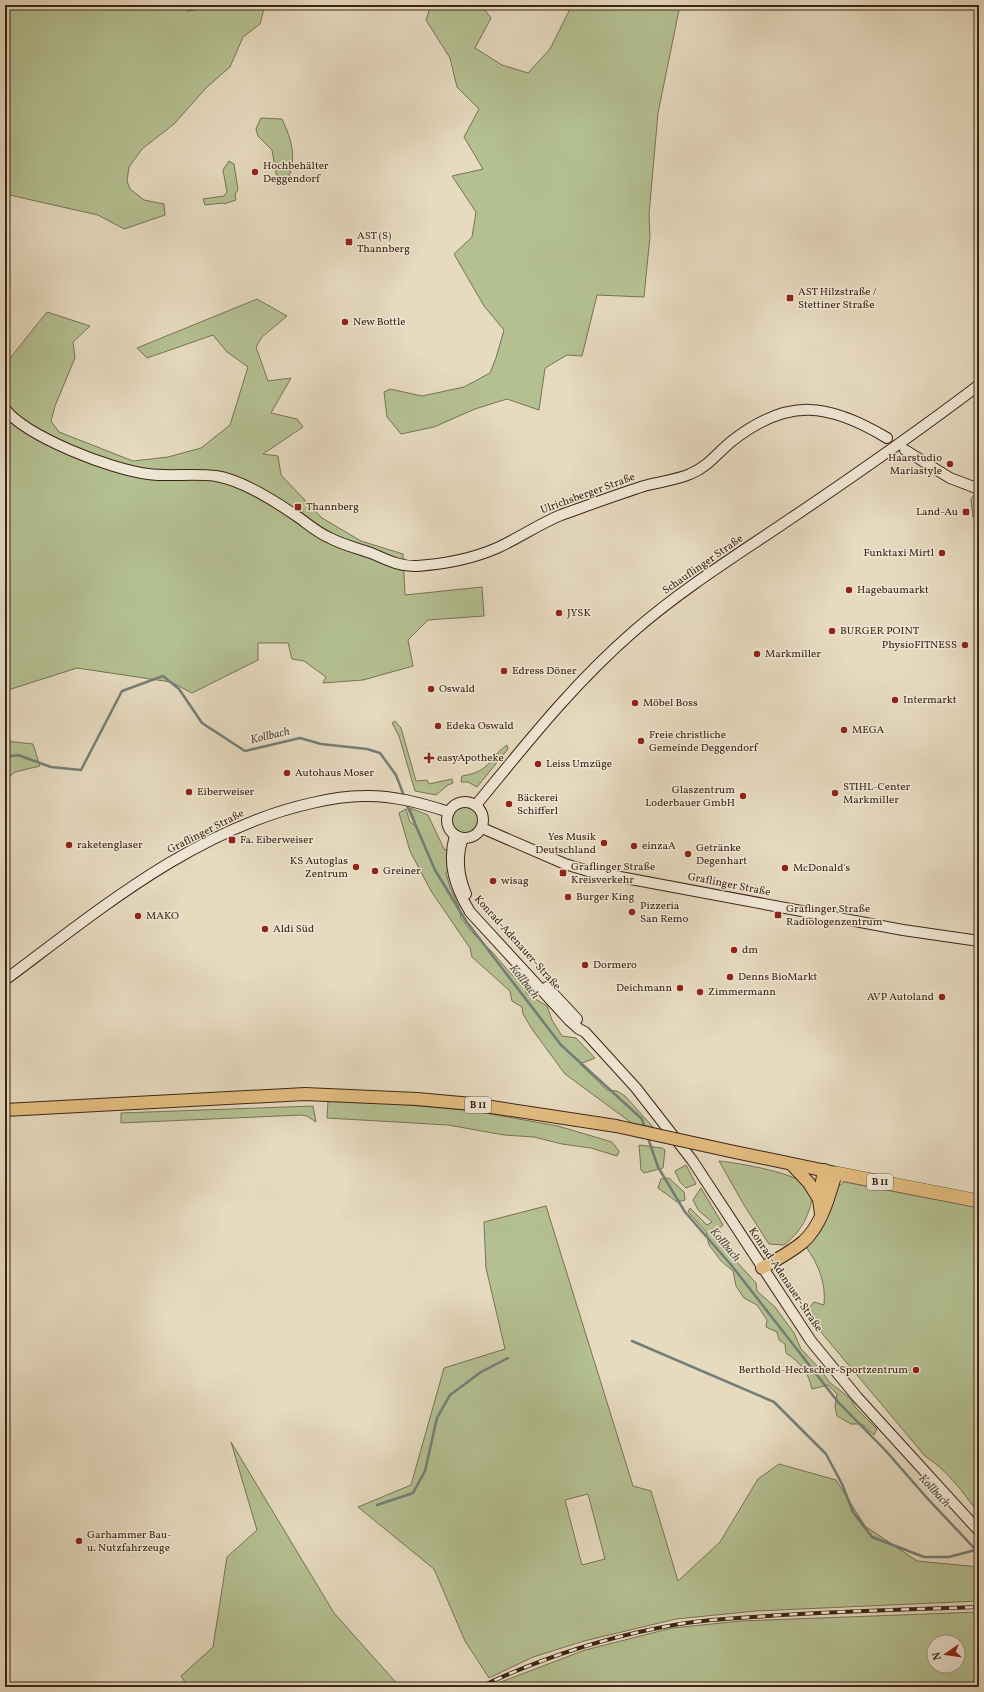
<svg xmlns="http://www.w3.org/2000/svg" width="984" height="1692" viewBox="0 0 984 1692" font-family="Vollkorn,serif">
  <rect width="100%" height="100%" fill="#e6dabf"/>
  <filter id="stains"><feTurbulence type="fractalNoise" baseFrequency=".005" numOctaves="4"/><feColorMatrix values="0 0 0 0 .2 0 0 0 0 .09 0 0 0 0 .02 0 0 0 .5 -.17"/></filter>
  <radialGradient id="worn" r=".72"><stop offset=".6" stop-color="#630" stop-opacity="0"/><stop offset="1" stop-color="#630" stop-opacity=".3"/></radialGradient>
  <g fill="#b4c092" stroke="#787254" fill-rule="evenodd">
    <path d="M5,5H186L187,11L195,10V5H214V7L232,5H265L260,24L243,37L230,67L207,87L174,124L142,149L129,167L127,181L130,189L144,200L164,204L165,215L124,229L98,215L5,194Z"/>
    <path d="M431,5H481L491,18L475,48L502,65L528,73L550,49L572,5H680L658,113L649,214L650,236L644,297L597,295L582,356L567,355L545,368L539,410L507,399L475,409L434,427L401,434L387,417L384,392L390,389L422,396L464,387L490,373L496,358L504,330L484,306L454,254L472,237L476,212L452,176L483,169L464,137L479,109L457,87L450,58L426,20Z"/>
    <path d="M261,118L282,119C292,140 298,161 286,182L276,174L272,150L258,136L256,129Z"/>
    <path d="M229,161L234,164L238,190L235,194L236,200L224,204L223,203L205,205L203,199L224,196L227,192L223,170Z"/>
    <path d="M257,299L287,316L262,337L256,347L268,381L291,378L271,413L297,419L303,427L263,454L278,456L281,475L322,518L361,541L403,554L405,595L482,587L484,616L428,620L408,640L413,666L363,680L323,683L326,677L304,661L292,659L288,643H258V660L192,693L171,682L77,668L5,691V362H7L47,312L90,326L73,342L75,358L55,406L51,421L59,432L133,461L168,457L201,448L230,425L248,367L227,352L213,335L147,358L137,348Z"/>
    <path d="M974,495H979V519L973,517L971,499Z"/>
    <path d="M395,721L401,728L416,781L427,780L429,784L452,779L453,783L448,785L436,795L415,791L399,736L392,723Z"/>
    <path d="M5,741L33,744L40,766L15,772L5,780Z"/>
    <path d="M507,745L508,749L477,787L468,782H461L462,776C492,771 486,760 507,745Z"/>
    <circle cx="464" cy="820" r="14"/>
    <path d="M410,808L428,815L444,849L447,850L448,870L446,873L450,887L459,907L461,918L472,932L493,953L513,976L522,982L527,994L547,1006L552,1020L562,1036L576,1038L595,1058L580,1064L607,1090L617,1091L625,1096L653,1127L633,1124L565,1074L532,1029L523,1014L522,1007L512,1001L510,991L472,957L470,948L431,891L410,851L399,813L406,809L410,822L417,827Z"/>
    <path d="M328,1101L387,1103L474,1111L558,1126L612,1142L619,1151L617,1156L591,1148L562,1144L534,1137L504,1135L448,1125L327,1118Z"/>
    <path d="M313,1106L316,1122L307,1116L301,1115L121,1123V1113Z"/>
    <path d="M639,1145L662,1148L665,1150L663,1168L644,1173L641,1170Z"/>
    <path d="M719,1161C737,1163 802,1173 810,1189C813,1197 811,1206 808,1213C803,1227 795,1236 784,1245L769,1244L744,1205Z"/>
    <path d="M686,1165L696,1184L686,1188L680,1182L675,1171Z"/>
    <path d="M669,1178L684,1192L685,1200L677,1202L658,1188L661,1179Z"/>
    <path d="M844,1182L979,1208V1514C963,1492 948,1471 925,1456L805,1313L814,1302L824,1305C826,1283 819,1265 806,1247L817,1232L834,1190Z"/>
    <path d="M701,1188L723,1225L715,1232L729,1246L736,1261L756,1283L757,1291L775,1307L794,1333L801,1349L821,1370L829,1382L850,1398L856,1408L877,1429L874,1435L862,1424H851L837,1416L835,1407L837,1394L828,1385L812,1389C808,1372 801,1363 786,1353L785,1344L779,1340L777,1332L766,1327L767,1320L757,1305L744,1298L736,1286L733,1271L721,1261L709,1245L706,1232L688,1212L690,1208L707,1225L712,1222L698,1210L693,1200Z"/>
    <path d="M546,1206L633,1486L651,1491L678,1581L720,1542L758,1479L779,1464L836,1480L865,1526L917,1561L979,1567V1601L756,1611L676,1619L584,1641L533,1657L489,1678L465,1641L434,1569L358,1507L411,1485L444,1368L505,1349L486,1268L484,1222ZM588,1494L605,1559L582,1565L565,1500Z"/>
    <path d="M231,1442L334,1613L400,1687H188L181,1676L213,1647L227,1557L257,1530Z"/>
    <path d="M979,1612V1687H495L493,1685L585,1650L672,1628L741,1621ZM934,1642H958V1666H934Z"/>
  </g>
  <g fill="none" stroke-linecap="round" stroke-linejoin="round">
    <g stroke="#737e77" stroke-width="2.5">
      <path d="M5,757L18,755L51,767L81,770L122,691L163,676L179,689L202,723L245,751L300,738L321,744L367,749L380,753L396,775L404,796"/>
      <path d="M406,803L435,870L466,921L561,1045L642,1119L645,1129"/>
      <path d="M648,1138L658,1167L685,1212L732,1266L838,1402L886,1451L927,1498L976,1550"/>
      <path d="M632,1341L774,1402L826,1454L842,1484L853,1512L872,1537L924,1557H949L979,1549"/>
      <path d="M377,1505L413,1493L425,1471L437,1418L450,1395L481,1372L508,1358"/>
    </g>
    <defs>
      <g id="secondary">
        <path d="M5,409C27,437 112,470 148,474C170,477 193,473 216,476C242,480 275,501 298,517C308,524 318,533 330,538C343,545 357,548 371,553C385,559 400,567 417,566C444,564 472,559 497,548C519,538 539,524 561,515C589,505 616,495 644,486C659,482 676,480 690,474C708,467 718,452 732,441C788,397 829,403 887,438"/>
        <path d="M905,450L950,478L979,489"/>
        <circle cx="465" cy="820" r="18"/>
        <path d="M476,805C527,743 573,684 634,631C682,589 737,555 790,519C854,476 917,432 979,385"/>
        <path d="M482,828L565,864L588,871L903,930L979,941"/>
        <path d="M455,835C447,864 455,887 470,912L569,1020L579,1029L585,1032L636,1088L692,1160L811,1341L857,1397L979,1531"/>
        <path d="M463,838C456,857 458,875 466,894"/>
        <path d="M5,980C99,910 195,829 312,803C329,799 346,796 363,796C392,795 421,803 449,812"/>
        <path d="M547,987L577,1019"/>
      </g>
      <g id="primary">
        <path d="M5,1110L305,1094L417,1099L472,1104L616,1126"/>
        <path d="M730,1151L836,1173C829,1196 822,1225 803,1242C791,1252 776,1260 762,1268"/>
        <path d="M792,1165L809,1183L819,1199"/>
        <path d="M821,1214L819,1199L824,1170"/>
      </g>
      <path id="highway" d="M836,1173L979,1201"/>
    </defs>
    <use href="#secondary" stroke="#3d2515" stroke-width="12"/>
    <use href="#primary" stroke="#3d2515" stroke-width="14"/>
    <use href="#highway" stroke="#3d2515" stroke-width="14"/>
    <use href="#secondary" stroke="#efe7d5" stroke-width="10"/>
    <use href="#primary" stroke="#e3bd80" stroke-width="12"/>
    <use href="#highway" stroke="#e3bd80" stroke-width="13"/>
    <defs>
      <path id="rail" d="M480,1687C537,1660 597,1640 658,1628C699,1619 741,1618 782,1615C848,1611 913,1609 979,1607"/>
    </defs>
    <use href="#rail" stroke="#3d2515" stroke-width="4"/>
    <use href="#rail" stroke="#efe7d5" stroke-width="2.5" stroke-dasharray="8" stroke-linecap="butt"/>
    <defs>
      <path id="primary-bridge" d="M616,1126L730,1151"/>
    </defs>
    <use href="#primary-bridge" stroke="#3d2515" stroke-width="14" stroke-linecap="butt"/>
    <use href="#primary-bridge" stroke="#e3bd80" stroke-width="12"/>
  </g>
  <g fill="#8f2418" stroke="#efe7d5" stroke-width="1.5">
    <circle cx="255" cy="172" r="4"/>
    <rect x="345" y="238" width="8" height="8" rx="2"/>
    <rect x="786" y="294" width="8" height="8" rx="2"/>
    <circle cx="345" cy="322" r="4"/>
    <circle cx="950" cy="464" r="4"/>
    <rect x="294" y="503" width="8" height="8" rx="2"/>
    <rect x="962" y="508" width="8" height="8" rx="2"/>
    <circle cx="942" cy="553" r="4"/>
    <circle cx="849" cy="590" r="4"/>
    <circle cx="559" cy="613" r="4"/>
    <circle cx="832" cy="631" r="4"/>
    <circle cx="965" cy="645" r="4"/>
    <circle cx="757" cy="654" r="4"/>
    <circle cx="504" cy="671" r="4"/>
    <circle cx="431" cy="689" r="4"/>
    <circle cx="895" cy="700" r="4"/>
    <circle cx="635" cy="703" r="4"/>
    <circle cx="438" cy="726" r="4"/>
    <circle cx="844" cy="730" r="4"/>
    <circle cx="641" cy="741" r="4"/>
    <path d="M427 752h4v4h4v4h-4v4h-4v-4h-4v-4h4z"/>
    <circle cx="538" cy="764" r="4"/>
    <circle cx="287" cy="773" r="4"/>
    <circle cx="189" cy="792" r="4"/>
    <circle cx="835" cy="793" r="4"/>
    <circle cx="743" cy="796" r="4"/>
    <circle cx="509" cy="804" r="4"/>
    <rect x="228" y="836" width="8" height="8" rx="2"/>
    <circle cx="604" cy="843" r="4"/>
    <circle cx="69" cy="845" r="4"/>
    <circle cx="634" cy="846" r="4"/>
    <circle cx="688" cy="854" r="4"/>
    <circle cx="356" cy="867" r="4"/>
    <circle cx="785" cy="868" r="4"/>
    <circle cx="375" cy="871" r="4"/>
    <rect x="559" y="869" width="8" height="8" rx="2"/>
    <circle cx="493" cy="881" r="4"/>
    <circle cx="568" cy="897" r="4"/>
    <circle cx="632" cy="912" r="4"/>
    <rect x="774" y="911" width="8" height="8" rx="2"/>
    <circle cx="138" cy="916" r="4"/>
    <circle cx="265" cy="929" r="4"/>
    <circle cx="734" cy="950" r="4"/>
    <circle cx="585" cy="965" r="4"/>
    <circle cx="730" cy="977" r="4"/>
    <circle cx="680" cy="988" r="4"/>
    <circle cx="700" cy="992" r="4"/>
    <circle cx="942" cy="997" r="4"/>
    <circle cx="916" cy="1370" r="4"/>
    <circle cx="79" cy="1541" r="4"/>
  </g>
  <g text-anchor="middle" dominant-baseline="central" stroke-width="3" stroke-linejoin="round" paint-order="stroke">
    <g fill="#efe7d5" stroke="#725f4f" stroke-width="1">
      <rect x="465" y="1097" width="26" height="16" rx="3"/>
      <rect x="867" y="1174" width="26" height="16" rx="3"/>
    </g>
    <g font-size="10" font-weight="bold" fill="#3d2515">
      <text x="478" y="1105">B 11</text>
      <text x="880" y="1182">B 11</text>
    </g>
    <g font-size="11" fill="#3d2515" stroke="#efe7d5" text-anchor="start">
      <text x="263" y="166">Hochbehälter<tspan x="263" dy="13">Deggendorf</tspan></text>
      <text x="357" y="236">AST (S)<tspan x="357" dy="13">Thannberg</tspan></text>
      <text x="798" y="292">AST Hilzstraße /<tspan x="798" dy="13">Stettiner Straße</tspan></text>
      <text x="353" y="322">New Bottle</text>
      <text x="942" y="458" text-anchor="end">Haarstudio<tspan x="942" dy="13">Mariastyle</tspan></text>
      <text x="306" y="507">Thannberg</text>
      <text x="958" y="512" text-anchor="end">Land-Au</text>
      <text x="934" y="553" text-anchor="end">Funktaxi Mirtl</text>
      <text x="857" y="590">Hagebaumarkt</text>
      <text x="567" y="613">JYSK</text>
      <text x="840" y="631">BURGER POINT</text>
      <text x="957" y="645" text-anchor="end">PhysioFITNESS</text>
      <text x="765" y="654">Markmiller</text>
      <text x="512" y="671">Edress Döner</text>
      <text x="439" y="689">Oswald</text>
      <text x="903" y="700">Intermarkt</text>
      <text x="643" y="703">Möbel Boss</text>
      <text x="446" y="726">Edeka Oswald</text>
      <text x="852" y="730">MEGA</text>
      <text x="649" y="735">Freie christliche<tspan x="649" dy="13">Gemeinde Deggendorf</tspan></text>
      <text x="437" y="758">easyApotheke</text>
      <text x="546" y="764">Leiss Umzüge</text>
      <text x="295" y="773">Autohaus Moser</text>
      <text x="843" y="787">STIHL-Center<tspan x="843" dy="13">Markmiller</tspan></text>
      <text x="735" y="790" text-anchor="end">Glaszentrum<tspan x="735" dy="13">Loderbauer GmbH</tspan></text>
      <text x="197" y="792">Eiberweiser</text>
      <text x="517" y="798">Bäckerei<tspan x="517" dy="13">Schifferl</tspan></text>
      <text x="596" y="837" text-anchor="end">Yes Musik<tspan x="596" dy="13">Deutschland</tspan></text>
      <text x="240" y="840">Fa. Eiberweiser</text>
      <text x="77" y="845">raketenglaser</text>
      <text x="642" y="846">einzaA</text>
      <text x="696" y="848">Getränke<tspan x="696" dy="13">Degenhart</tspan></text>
      <text x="348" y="861" text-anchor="end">KS Autoglas<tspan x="348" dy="13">Zentrum</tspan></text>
      <text x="571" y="867">Graflinger Straße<tspan x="571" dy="13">Kreisverkehr</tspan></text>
      <text x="793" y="868">McDonald's</text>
      <text x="383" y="871">Greiner</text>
      <text x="501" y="881">wisag</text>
      <text x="576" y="897">Burger King</text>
      <text x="640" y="906">Pizzeria<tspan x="640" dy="13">San Remo</tspan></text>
      <text x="786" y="909">Graflinger Straße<tspan x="786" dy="13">Radiologenzentrum</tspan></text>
      <text x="146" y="916">MAKO</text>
      <text x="273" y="929">Aldi Süd</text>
      <text x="742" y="950">dm</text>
      <text x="593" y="965">Dormero</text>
      <text x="738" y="977">Denns BioMarkt</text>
      <text x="672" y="988" text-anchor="end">Deichmann</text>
      <text x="708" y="992">Zimmermann</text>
      <text x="934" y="997" text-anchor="end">AVP Autoland</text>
      <text x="908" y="1370" text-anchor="end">Berthold-Heckscher-Sportzentrum</text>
      <text x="87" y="1535">Garhammer Bau-<tspan x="87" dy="13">u. Nutzfahrzeuge</tspan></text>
    </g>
    <g font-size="11" fill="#3d2515" stroke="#efe7d5">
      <text transform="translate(588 494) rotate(-20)">Ulrichsberger Straße</text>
      <text transform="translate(703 565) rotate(-35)">Schauflinger Straße</text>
      <text transform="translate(206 832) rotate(-27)">Graflinger Straße</text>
      <text transform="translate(729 885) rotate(11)">Graflinger Straße</text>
      <text transform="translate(517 943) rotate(48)">Konrad-Adenauer-Straße</text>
      <text transform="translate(785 1280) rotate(56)">Konrad-Adenauer-Straße</text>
    </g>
    <g font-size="12" font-style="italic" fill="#544a3e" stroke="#efe7d5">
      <text transform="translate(270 736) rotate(-13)">Kollbach</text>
      <text transform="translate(524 982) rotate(52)">Kollbach</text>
      <text transform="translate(725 1245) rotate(50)">Kollbach</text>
      <text transform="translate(934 1491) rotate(47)">Kollbach</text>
    </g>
  </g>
  <rect width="984" height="1692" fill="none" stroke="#e6dabf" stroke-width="20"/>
  <rect x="6" y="6" width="972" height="1680" fill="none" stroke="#3d2515" stroke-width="2"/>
  <rect x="10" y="10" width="964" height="1672" fill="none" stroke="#3d2515"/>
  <g transform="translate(946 1654) rotate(257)"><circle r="19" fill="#efe7d5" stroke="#a89988"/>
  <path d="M0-3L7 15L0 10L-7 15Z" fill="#8f2418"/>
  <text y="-6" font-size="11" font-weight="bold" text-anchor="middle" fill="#3d2515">N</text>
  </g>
  <rect width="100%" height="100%" filter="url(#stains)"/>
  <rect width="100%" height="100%" fill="url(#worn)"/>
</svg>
